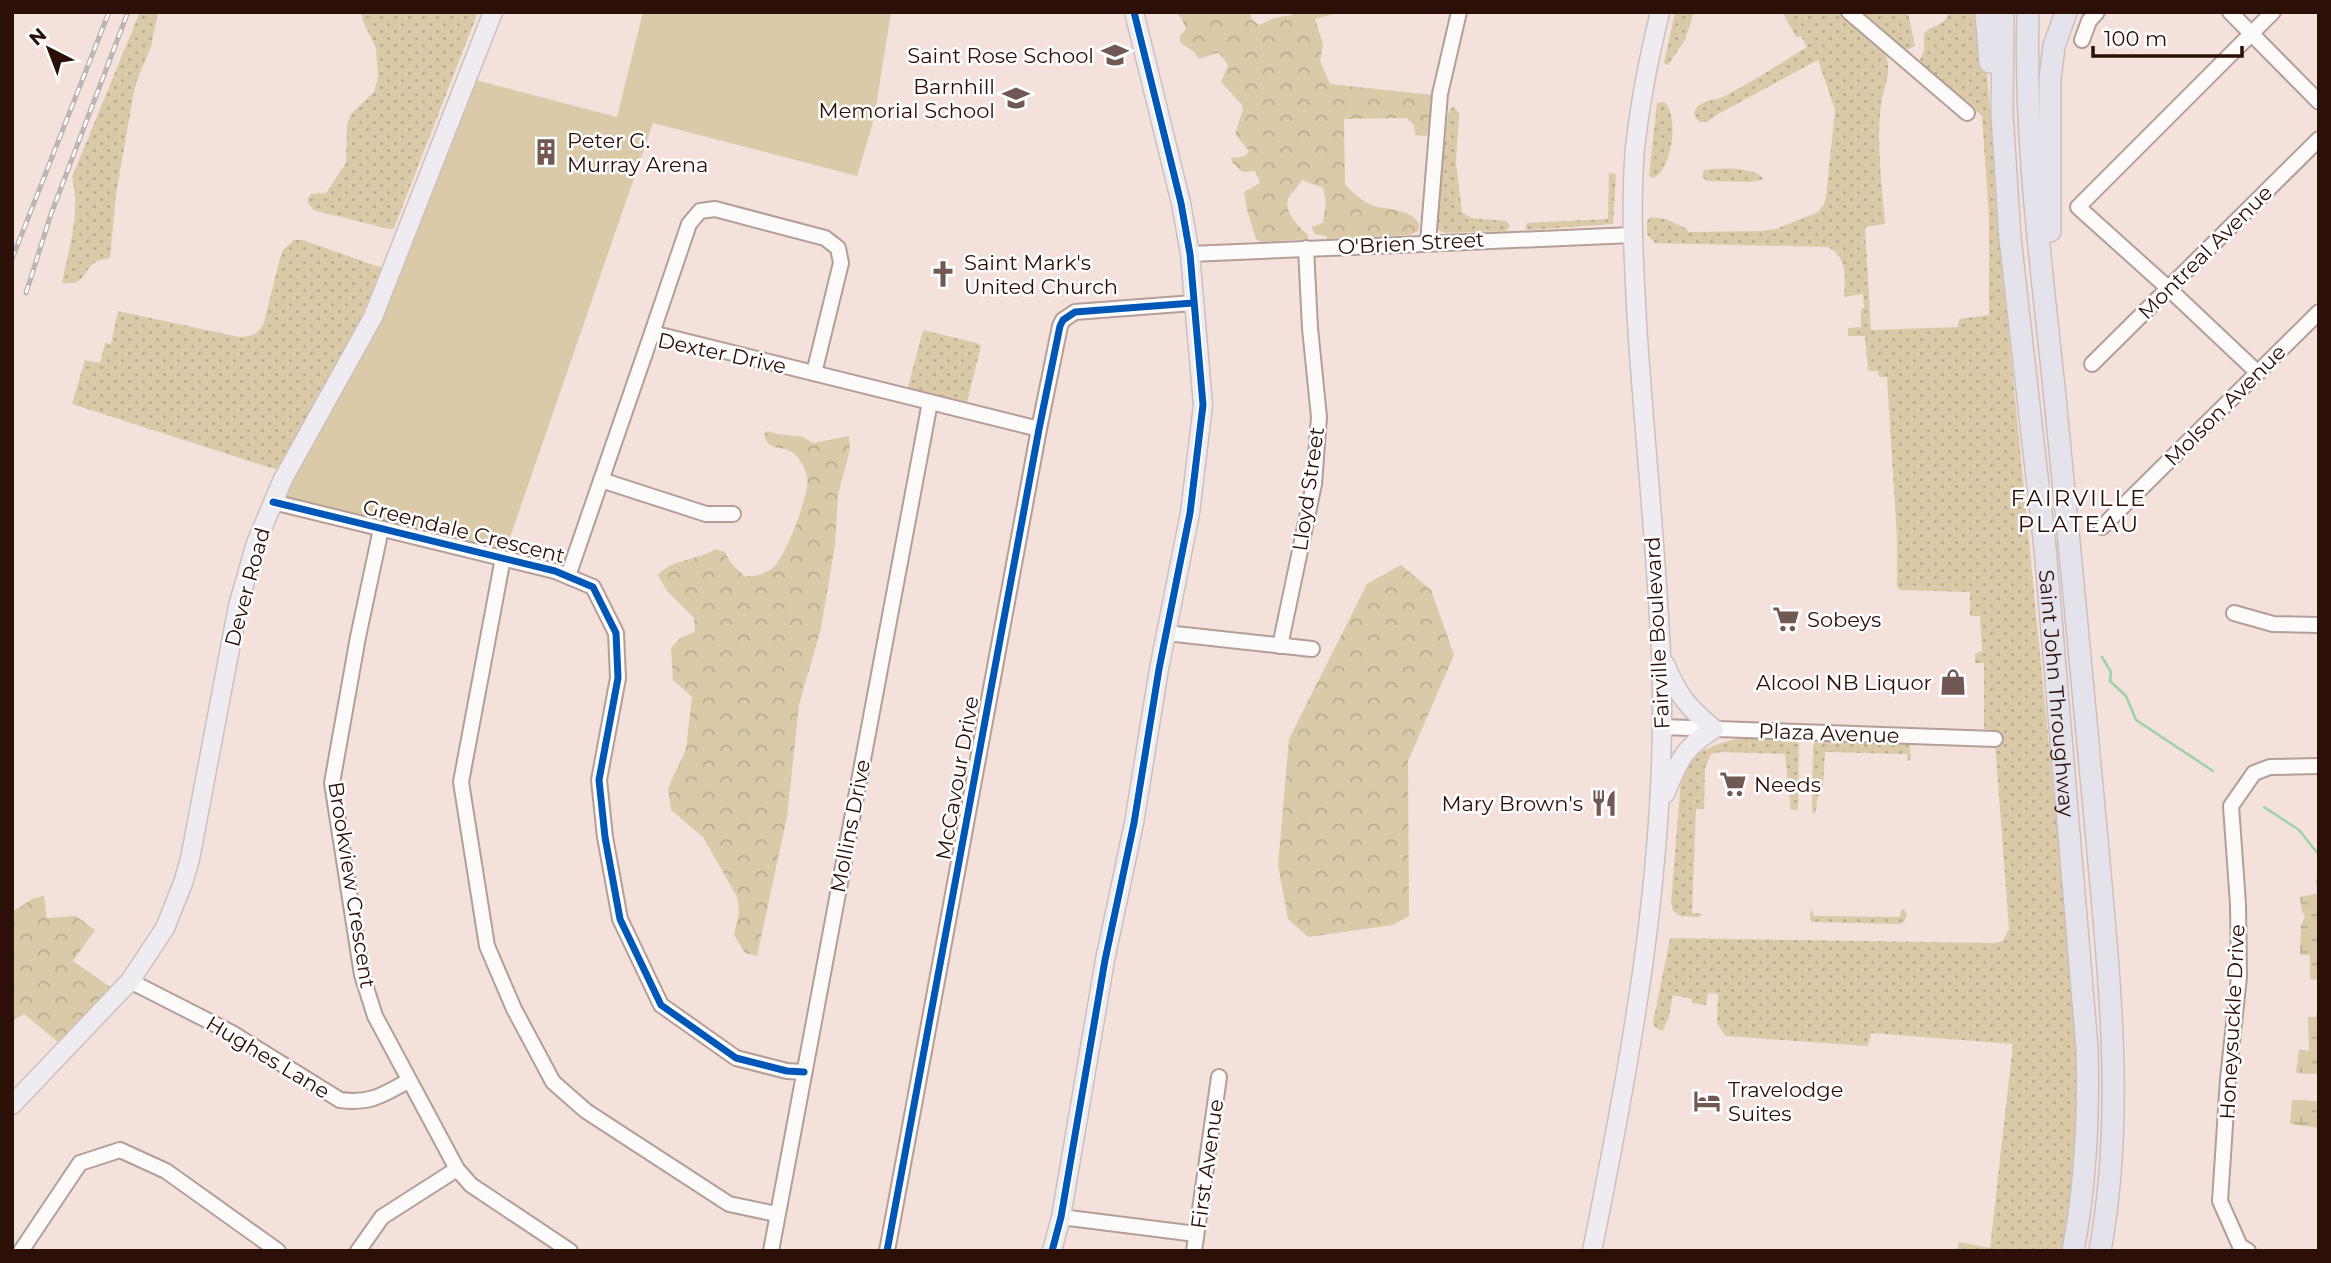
<svg xmlns="http://www.w3.org/2000/svg" width="2331" height="1263" viewBox="0 0 2331 1263" font-family="Montserrat,sans-serif">
  <defs>
    <pattern id="grass-dots" width="8" height="8" patternUnits="userSpaceOnUse" patternTransform="scale(1.75)"><rect width="8" height="8" fill="#dacaa8"/><path d="M2 2h.1M6 6h.1" fill="none" stroke="#bbac8f" stroke-width="1.8" stroke-linecap="round"/></pattern>
    <pattern id="forest-crowns" width="20" height="18" patternUnits="userSpaceOnUse" patternTransform="scale(1.75)"><rect width="20" height="18" fill="#dacaa8"/><path d="M2 6a3 3 0 1 1 6 0M12 15a3 3 0 1 1 6 0" fill="none" stroke="#bbac8f"/></pattern>
    <pattern id="wetland-marsh" width="20" height="14" patternUnits="userSpaceOnUse" patternTransform="scale(1.75)"><rect width="20" height="14" fill="#dacaa8"/><path d="M1 5h8M5 5V1M11 12h8M15 12V8" fill="none" stroke="#bbac8f"/></pattern>
  </defs>
  <rect width="100%" height="100%" fill="#f4e1dc"/>
  <g fill="url(#grass-dots)">
    <path d="M140,12H158L151,47L137,80L133,97L116,194L110,258C106,259 97,260 94,263C82,273 86,285 62,283C69,248 81,212 72,177Z"/>
    <path d="M361,12H478L394,228L389,229L313,210L307,200L311,194L326,193L346,163L347,125L351,114L374,92L378,77L376,48L363,22Z"/>
    <path d="M1675,12H1693V15L1685,40L1668,65L1664,63Z"/>
    <path d="M1782,12H1839L1884,52C1894,70 1883,87 1881,105C1876,144 1882,185 1885,224L1865,227L1871,330L1958,327L1959,319L1989,315V218L1982,116L1924,67L1920,60L1924,50V33C1932,25 1947,26 1948,12H1982L2007,316L2073,991C2079,1079 2080,1164 2062,1251H1957L1959,1242L1990,1248L2013,1044L1871,1033L1868,1046L1725,1036L1717,1023L1718,994L1708,993L1706,1005L1692,1003V999L1673,995L1669,1016L1663,1031L1656,1028L1653,1023L1670,938L1993,943L2003,941L2009,929L1994,730L1984,729V663H1975V654L1982,651L1980,616H1970V592L1900,590L1897,587V539L1887,377H1879L1878,371H1868L1865,336H1848V328L1861,327V309L1864,308L1863,294L1844,297C1845,277 1848,258 1828,247L1655,243L1647,234V221L1651,217L1666,219L1687,229L1688,232L1761,231L1776,229L1818,212L1824,204L1826,197L1835,110L1818,60L1718,114L1707,122H1699L1694,115C1696,99 1713,102 1725,96C1753,81 1780,64 1807,47L1801,36L1797,38Z"/>
    <path d="M1862,12H1908L1915,46L1909,49H1904Z"/>
    <path d="M1664,102C1680,115 1672,173 1652,178L1649,176L1657,103Z"/>
    <path d="M1454,107L1459,113L1456,163L1462,212L1471,218L1506,221L1510,226L1506,231L1445,233L1438,230L1436,225L1448,114L1450,109Z"/>
    <path d="M1704,170C1720,168 1753,166 1764,179L1753,182L1707,181L1702,177Z"/>
    <path d="M1609,173L1616,174L1613,224L1528,230L1525,228L1527,223L1608,219Z"/>
    <path d="M294,240H303L382,268L360,320L279,469H274L72,404L85,360L100,363L105,343L111,344L118,311L239,337C252,337 259,334 264,322L280,258L283,250Z"/>
    <path d="M923,330L977,343L981,346L967,402L909,389L908,387Z"/>
    <path d="M1737,739H1792L1799,743L1798,810H1791L1785,754L1721,752L1711,754L1705,768L1704,809H1696L1692,913L1702,914L1699,917L1680,916L1673,911L1671,903L1681,778C1690,752 1712,745 1737,739Z"/>
    <path d="M1821,740L1904,741L1910,746L1911,759L1908,761L1907,754L1825,752L1823,786L1817,800L1816,812L1814,814L1812,812L1813,747L1815,742Z"/>
    <path d="M1811,908L1814,916L1900,917L1901,910L1904,909L1907,915L1904,922L1900,924L1812,922L1810,919Z"/>
  </g>
  <g fill="url(#forest-crowns)">
    <path d="M1175,12H1250L1251,19L1259,25L1274,18L1292,15L1294,12H1341L1315,19L1323,44L1320,61L1330,84L1433,95L1428,134L1425,136L1415,135L1414,125L1407,118L1344,119L1345,184C1352,193 1367,205 1378,207C1393,210 1411,210 1419,224L1418,231L1410,235L1327,239L1326,236L1315,234L1311,227L1323,223L1326,201L1323,188L1302,180C1299,186 1291,193 1288,199C1284,213 1299,227 1308,235V239L1261,242L1256,239L1247,210L1244,192L1260,183L1255,171L1242,172L1232,162L1231,158L1245,156L1249,151L1235,134L1243,110L1242,105L1221,82L1228,65L1219,53C1211,53 1206,59 1198,58L1194,52L1180,42V36L1186,29L1182,19Z"/>
    <path d="M767,431L777,434L803,437L813,443L849,436L850,449L838,495L835,545L821,628L799,705L787,817L757,956L745,953L734,935L739,912L737,897L703,837L671,810L668,788L686,749L692,697L673,680L671,648L680,638L695,632L694,618L667,591L658,575C673,558 695,562 715,549L725,552L730,562L744,576C755,577 766,574 774,567C786,555 811,492 807,476C805,467 798,454 788,450C777,446 767,450 764,434Z"/>
    <path d="M1401,565L1431,590L1454,655L1408,761L1409,916L1393,925L1308,937L1288,919L1278,865L1289,739L1367,584Z"/>
    <path d="M44,896L47,918L76,916L95,930L73,961L112,988L59,1043L24,1014L12,1021V912L34,898Z"/>
  </g>
  <g fill="url(#wetland-marsh)">
    <path d="M2319,893V980L2310,979V955H2300L2301,926L2305,916L2302,912L2300,897Z"/>
    <path d="M2319,999V1074L2296,1073L2299,1050L2309,1051L2308,1017H2316Z"/>
    <path d="M2292,1100L2319,1101V1128L2290,1124Z"/>
  </g>
  <path fill="#dacaa8" d="M643,12H891L874,119L857,176L653,123L503,558L273,502L343,373L468,78L617,117Z"/>
  <g fill="none" stroke-linecap="round" stroke-linejoin="round">
    <g stroke="#9ad3ac" stroke-width="2.5">
      <path d="M2102,657L2111,672L2110,681L2126,696L2136,720L2213,771"/>
      <path d="M2264,807L2299,830L2319,855"/>
      <path d="M2319,875L2317,883L2319,887"/>
    </g>
    <defs>
      <g id="minor">
        <path d="M1849,12L1967,113"/>
        <path d="M2230,12L2319,102"/>
        <path d="M2082,40L2089,21L2097,12"/>
        <path d="M1428,242L1440,94L1459,12"/>
        <path d="M1190,254L1632,235"/>
        <path d="M652,333L689,224L700,211L715,209L825,238L838,248L841,263L814,373"/>
        <path d="M2092,364L2319,139"/>
        <path d="M2258,373L2168,288L2078,207L2273,12"/>
        <path d="M601,480L706,514H733"/>
        <path d="M273,502L555,571L593,587L616,633L618,678L599,780L605,837L620,919L661,1005L736,1058L787,1071L804,1072"/>
        <path d="M2102,527L2319,312"/>
        <path d="M381,529L358,637L332,783L362,975L375,1016L457,1169L471,1185L570,1251"/>
        <path d="M503,558L461,782L487,946L514,1009L553,1082L586,1111L729,1204L776,1214"/>
        <path d="M568,576L652,333L1039,429"/>
        <path d="M2234,613L2273,624L2319,625"/>
        <path d="M1166,633L1312,649"/>
        <path d="M1280,646L1314,484L1319,417L1310,328L1306,248"/>
        <path d="M1662,727L1995,739"/>
        <path d="M130,981L232,1033L340,1100C370,1104 383,1095 408,1081"/>
        <path d="M1061,1217L1196,1234"/>
        <path d="M21,1251L80,1163L120,1150L166,1171L278,1251"/>
        <path d="M358,1251L382,1217L457,1169"/>
        <path d="M771,1251L930,402"/>
        <path d="M887,1251L1039,429L1060,326L1063,320L1075,312L1193,303"/>
        <path d="M1194,1251L1219,1077"/>
        <path d="M2248,1251L2240,1246L2220,1201L2228,1079L2239,977L2238,904L2231,806L2254,773L2270,767L2319,766"/>
      </g>
      <g id="major">
        <path d="M1665,794C1679,761 1683,748 1714,729C1687,706 1679,697 1665,664"/>
        <path d="M12,1105L130,981L165,928L183,883L190,859L238,606L256,543L283,479L373,317L493,12"/>
        <path d="M1052,1251L1061,1217L1105,960L1134,823L1159,669L1190,513L1203,405L1190,254L1181,203L1134,12"/>
        <path d="M1592,1251C1632,1055 1669,855 1661,654C1656,544 1644,434 1637,323C1634,265 1630,206 1635,148C1640,102 1649,57 1660,12"/>
      </g>
      <g id="highway">
        <path d="M1986,12L1990,62"/>
        <path id="s1" d="M2003,12L2002,114L2010,238L2045,548L2087,1048C2089,1117 2086,1183 2073,1251"/>
        <path d="M2028,12C2024,142 2042,270 2055,398C2070,545 2083,693 2097,840C2109,978 2125,1113 2100,1251"/>
        <path d="M2050,231V79L2054,46L2066,12"/>
      </g>
    </defs>
    <use href="#minor" stroke="#b59e98" stroke-width="18"/>
    <use href="#major" stroke="#cdc0bc" stroke-width="21"/>
    <use href="#highway" stroke="#cdc0bc" stroke-width="24"/>
    <use href="#minor" stroke="#fdfafa" stroke-width="14"/>
    <use href="#major" stroke="#eeecf1" stroke-width="18"/>
    <use href="#highway" stroke="#e4e3eb" stroke-width="21"/>
    <defs>
      <g id="rail">
        <path d="M12,259L109,12"/>
        <path d="M26,293L51,214L128,12"/>
      </g>
    </defs>
    <use href="#rail" stroke="#bbb5b3" stroke-width="5"/>
    <use href="#rail" stroke="#fff" stroke-width="2.5" stroke-dasharray="8" stroke-linecap="butt"/>
    <defs>
      <g id="cycleway">
        <path d="M273,502L555,571L593,587L616,633L618,678L599,780L605,837L620,919L661,1005L736,1058L787,1071L804,1072"/>
        <path d="M887,1251L1039,429L1060,326L1063,320L1075,312L1193,303"/>
        <path d="M1052,1251L1061,1217L1105,960L1134,823L1159,669L1190,513L1203,405L1190,254L1181,203L1134,12"/>
      </g>
    </defs>
    <use href="#cycleway" stroke="#fff" stroke-width="11"/>
    <use href="#cycleway" stroke="#0057b8" stroke-width="7"/>
  </g>
  <defs>
    <symbol id="school-bare" viewBox="-9 -9 18 18"><path d="M0-5L7-2L0 1L-7-2ZM-4 1L0 2.5L4 1V4Q0 6-4 4Z" fill="#725852" stroke="#fff" stroke-width="2.5" paint-order="stroke"/></symbol>
    <symbol id="building-bare" viewBox="-9 -9 18 18"><path d="M-4-6H4V6H1V3H-1V6H-4ZM-2.5-4.3h1.7v1.8h-1.7ZM.8-4.3h1.7v1.8H.8ZM-2.5-1h1.7V.8h-1.7ZM.8-1h1.7V.8H.8Z" fill="#725852" stroke="#fff" stroke-width="2.5" paint-order="stroke"/></symbol>
    <symbol id="church-bare" viewBox="-9 -9 18 18"><path d="M-1.2-6h2.4v3.5h3.3v2.4h-3.3V6h-2.4V-.1h-3.3v-2.4h3.3Z" fill="#725852" stroke="#fff" stroke-width="2.5" paint-order="stroke"/></symbol>
    <symbol id="supermarket-bare" viewBox="-9 -9 18 18"><path d="M-6-5.5h2.5l.6 2H6L4.5 2H-2.5L-4.4-4H-6ZM-1.5 3.2a1.3 1.3 0 1 0 .1 0ZM3 3.2a1.3 1.3 0 1 0 .1 0Z" fill="#725852" stroke="#fff" stroke-width="2.5" paint-order="stroke"/></symbol>
    <symbol id="shop-bare" viewBox="-9 -9 18 18"><path d="M-5-2.5h2.3a2.7 3.5 0 0 1 5.4 0H5L5.5 6h-11ZM-1.5-2.5h3a1.5 2.3 0 0 0-3 0Z" fill="#725852" stroke="#fff" stroke-width="2.5" paint-order="stroke"/></symbol>
    <symbol id="restaurant-bare" viewBox="-9 -9 18 18"><path d="M-5-6h1v4h1v-4h1v4h1v-4h1v5L-1.5 .5V6h-2V.5L-5-1ZM5-6V6H3V1.5H1.5Q1.5-4 5-6Z" fill="#725852" stroke="#fff" stroke-width="2.5" paint-order="stroke"/></symbol>
    <symbol id="hotel-bare" viewBox="-9 -9 18 18"><path d="M-6-4.5h1.5V1H6V5H4.5V3h-9V5H-6ZM-4 0a1.8 1.8 0 1 1 3.6 0ZM.5 0V-2.5h3Q6-2.5 6 0Z" fill="#725852" stroke="#fff" stroke-width="2.5" paint-order="stroke"/></symbol>
  </defs>
  <g fill-rule="evenodd">
    <use href="#school-bare" x="1096" y="36" width="38" height="38"/>
    <use href="#school-bare" x="997" y="79" width="38" height="38"/>
    <use href="#building-bare" x="527" y="133" width="38" height="38"/>
    <use href="#church-bare" x="924" y="255" width="38" height="38"/>
    <use href="#supermarket-bare" x="1767" y="600" width="38" height="38"/>
    <use href="#shop-bare" x="1934" y="663" width="38" height="38"/>
    <use href="#supermarket-bare" x="1714" y="765" width="38" height="38"/>
    <use href="#restaurant-bare" x="1585" y="784" width="38" height="38"/>
    <use href="#hotel-bare" x="1688" y="1082" width="38" height="38"/>
  </g>
  <g text-anchor="middle" dominant-baseline="central" stroke-width="5" stroke-linejoin="round" paint-order="stroke">
    <g font-size="21" fill="#2c0f07" stroke="#fff" text-anchor="start">
      <text x="1094" y="55" text-anchor="end">Saint Rose School</text>
      <text x="995" y="86" text-anchor="end">Barnhill<tspan x="995" dy="24">Memorial School</tspan></text>
      <text x="567" y="140">Peter G.<tspan x="567" dy="24">Murray Arena</tspan></text>
      <text x="964" y="262">Saint Mark's<tspan x="964" dy="24">United Church</tspan></text>
      <text x="1807" y="619">Sobeys</text>
      <text x="1932" y="682" text-anchor="end">Alcool NB Liquor</text>
      <text x="1754" y="784">Needs</text>
      <text x="1583" y="803" text-anchor="end">Mary Brown's</text>
      <text x="1728" y="1089">Travelodge<tspan x="1728" dy="24">Suites</tspan></text>
    </g>
    <g font-size="21" fill="#2c0f07" stroke="#fff">
      <text transform="translate(1411 243) rotate(-3)">O'Brien Street</text>
      <text transform="translate(2205 252) rotate(-45)">Montreal Avenue</text>
      <text transform="translate(722 353) rotate(12)">Dexter Drive</text>
      <text transform="translate(2225 405) rotate(-45)">Molson Avenue</text>
      <text transform="translate(1308 489) rotate(-82)">Lloyd Street</text>
      <text transform="translate(464 531) rotate(14)">Greendale Crescent</text>
      <text transform="translate(247 587) rotate(-75)">Dever Road</text>
      <text transform="translate(1657 633) rotate(-93)">Fairville Boulevard</text>
      <text stroke="none"><textPath href="#s1" startOffset="684">Saint John Throughway</textPath></text>
      <text transform="translate(1829 733) rotate(2)">Plaza Avenue</text>
      <text transform="translate(957 778) rotate(-80)">McCavour Drive</text>
      <text transform="translate(850 826) rotate(-79)">Mollins Drive</text>
      <text transform="translate(352 885) rotate(81)">Brookview Crescent</text>
      <text transform="translate(2232 1022) rotate(-87)">Honeysuckle Drive</text>
      <text transform="translate(268 1057) rotate(31)">Hughes Lane</text>
      <text transform="translate(1207 1164) rotate(-82)">First Avenue</text>
    </g>
    <g font-size="23" letter-spacing="2" fill="#2c0f07" stroke="#fff">
      <text x="2079" y="498">FAIRVILLE<tspan x="2079" dy="26">PLATEAU</tspan></text>
    </g>
  </g>
  <rect width="2331" height="1263" fill="none" stroke="#2c0f07" stroke-width="28"/>
  <g transform="translate(49 49) rotate(318)" stroke="#ffffff" stroke-width="5" paint-order="stroke">
  <path d="M0-5L12 26L0 18L-12 26Z" fill="#2c0f07"/>
  <text y="-10" font-size="19" font-weight="bold" text-anchor="middle" fill="#2c0f07">N</text>
  </g>
  <path d="M2093 46v10h149v-10" fill="none" stroke="#2c0f07" stroke-width="3.5"/>
  <text x="2104" y="46" font-size="21" fill="#2c0f07" stroke="#ffffff" stroke-width="5" paint-order="stroke">100 m</text>
</svg>
